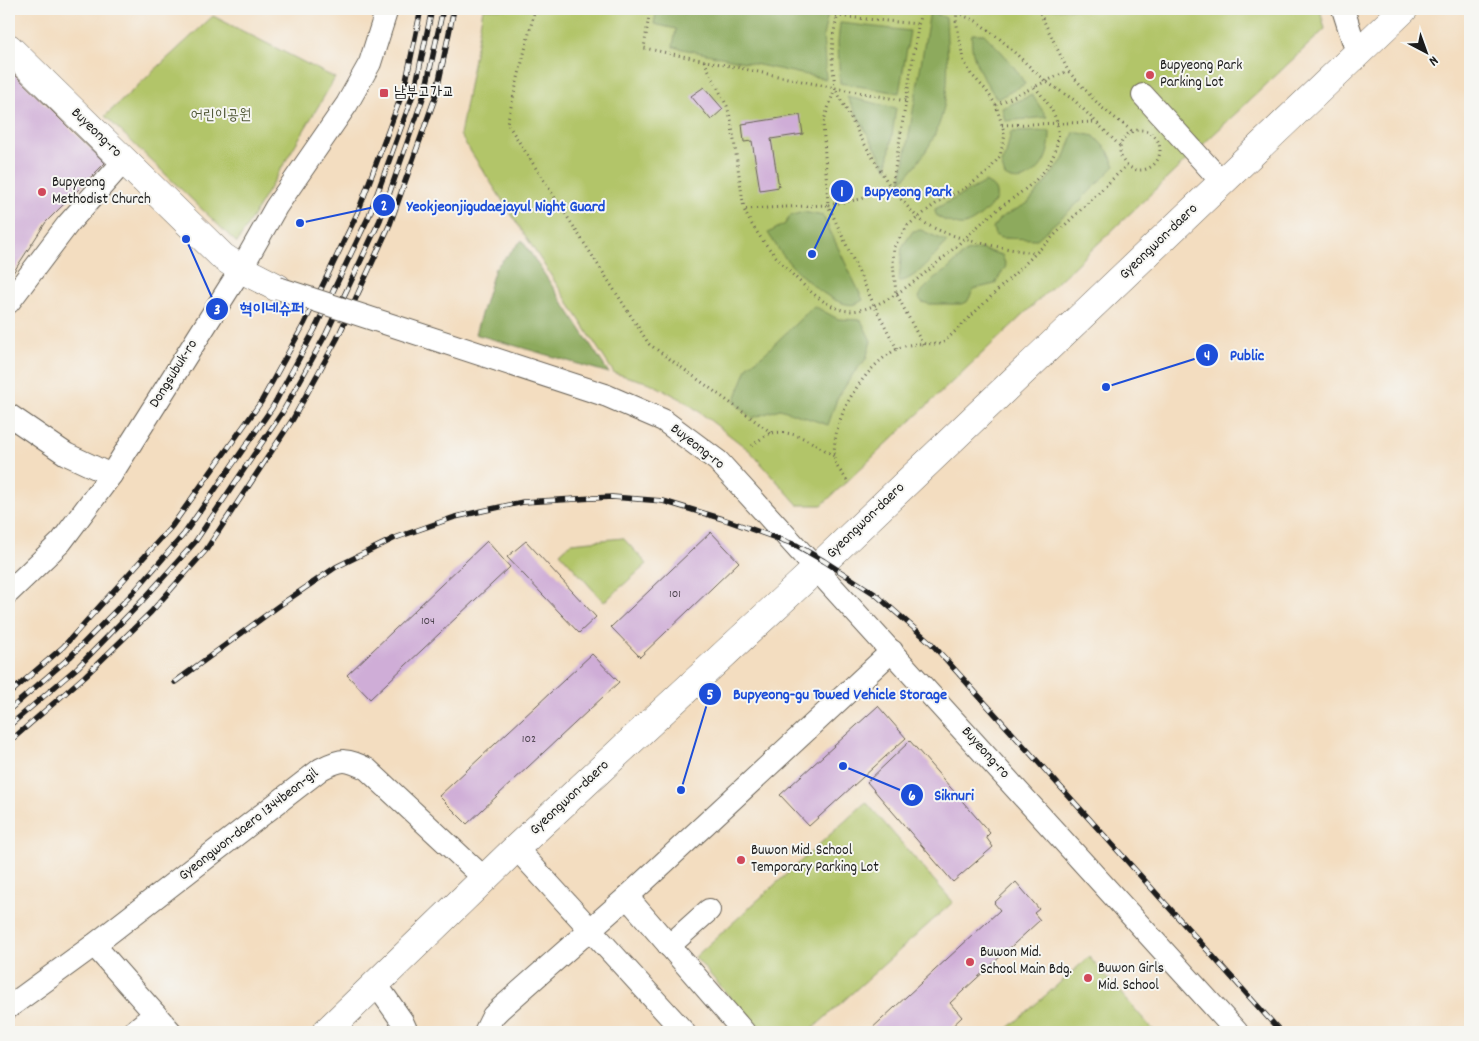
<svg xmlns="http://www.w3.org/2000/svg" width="1479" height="1041" viewBox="0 0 1479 1041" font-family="Dekko,'Poor Story',sans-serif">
  <rect width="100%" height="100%" fill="#f6f6f2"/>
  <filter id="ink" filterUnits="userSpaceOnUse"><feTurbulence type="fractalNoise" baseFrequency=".02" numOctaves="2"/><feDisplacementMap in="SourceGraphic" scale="10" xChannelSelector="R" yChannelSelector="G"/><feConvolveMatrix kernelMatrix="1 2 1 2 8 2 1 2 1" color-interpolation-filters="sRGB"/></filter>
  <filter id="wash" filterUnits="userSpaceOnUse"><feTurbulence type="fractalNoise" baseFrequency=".0096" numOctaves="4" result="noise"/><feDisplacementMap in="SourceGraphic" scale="20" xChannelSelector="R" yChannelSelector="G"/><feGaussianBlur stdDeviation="1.12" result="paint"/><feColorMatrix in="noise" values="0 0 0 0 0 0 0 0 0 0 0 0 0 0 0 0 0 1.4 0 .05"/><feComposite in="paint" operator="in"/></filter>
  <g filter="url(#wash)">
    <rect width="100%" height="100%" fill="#f3ddc0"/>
    <g fill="#b2c569" stroke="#677042">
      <path d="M483,9H1320L1325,29L822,505H798L750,451L685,401L650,383L614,373L460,135Z"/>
      <path d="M213,16L335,78L237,243L105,116Z"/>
      <path d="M623,538L647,564L604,602L560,553L571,543Z"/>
      <path d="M866,802L953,902L809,1032H760L695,957Z"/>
      <path d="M1089,957L1155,1032H1004Z"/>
    </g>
    <g fill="#8daa5d" stroke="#54633c">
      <path d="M657,9H829L823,36L826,79L673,47L676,29L654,24Z"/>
      <path d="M930,11L946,18C949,87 953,128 901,182Z"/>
      <path d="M840,23L910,31L899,93L840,83L838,43Z"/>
      <path d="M972,34H984C1001,51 1013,63 1025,84L997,99C984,79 969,59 972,34Z"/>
      <path d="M1032,95L1047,117L1005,121L1002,108Z"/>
      <path d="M847,97L896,108L887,169Z"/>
      <path d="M1050,131C1050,141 1049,150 1045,159C1038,174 1020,186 1005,176L1001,163L1006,154L1011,132Z"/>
      <path d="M1074,132L1094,136L1108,151L1115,166L1078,203L1037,239L1001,238L995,235L993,228L1000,218L1028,203L1044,184L1065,157Z"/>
      <path d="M985,182C995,187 997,190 996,200C988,209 976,222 964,225C958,226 950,222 944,220C938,217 935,216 935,209Z"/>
      <path d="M803,212L823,216L863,300C861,301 858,303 856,304C836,310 797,273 786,259C779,251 774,242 768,233L785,224L790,216Z"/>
      <path d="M921,230L947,242C937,253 914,282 899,281L902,247L913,231Z"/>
      <path d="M522,240L609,373L475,334L495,268Z"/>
      <path d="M980,249L1002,255L1006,266L995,284L974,289L967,302L961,304H929L922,302L919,298L921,292L934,279L946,271L966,252Z"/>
      <path d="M814,306L838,319L861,320L871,341L866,359L853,374L837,399L828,425L780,409L752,418L734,402L748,366L764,354Z"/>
    </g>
    <g id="blocks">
      <g fill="#cfadd7">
        <path d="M9,69L105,163L46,222L9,279Z"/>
        <path d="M704,87L723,109L711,120L691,96Z"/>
        <path d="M800,115L803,134L771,139L779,187L760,190L752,141L744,142L742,124Z"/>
        <path d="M711,532L739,562L640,657L611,627Z"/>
        <path d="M487,541L510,567L370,699L347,675Z"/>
        <path d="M526,541L596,617L579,633L507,557Z"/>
        <path d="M592,654L619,682L467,824L439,796Z"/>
        <path d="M878,706L906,738L809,826L780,795Z"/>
        <path d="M910,741L990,833L986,837L993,847L953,882L867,782Z"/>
        <path d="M1016,882L1039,909L1034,913L1040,920L950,1003L962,1017L946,1032H868L1000,910L994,903Z"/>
      </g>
    </g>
  </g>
  <g filter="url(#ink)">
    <use href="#blocks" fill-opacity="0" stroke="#676055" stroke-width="1"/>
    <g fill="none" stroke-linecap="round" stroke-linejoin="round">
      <defs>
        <g id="minor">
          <path d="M1343,9L1357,53"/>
          <path d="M1143,95L1222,182"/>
          <path d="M9,302L68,224L124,161"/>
          <path d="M605,395L663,420L718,461L1237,1032"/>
          <path d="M9,415L66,454L111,475"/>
          <path d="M9,592L61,542L111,475L241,269L276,207L347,104L370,63L387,9"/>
          <path d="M516,848L684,1032"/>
          <path d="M627,897L744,1032"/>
          <path d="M94,945L171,1032"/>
          <path d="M669,946L709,910"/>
          <path d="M376,984L402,1021L407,1032"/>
          <path d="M9,1007L94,945L321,769C343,758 346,759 367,769L485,879"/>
          <path d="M133,1032L155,1014"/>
          <path d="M485,1032L493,1016L500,1009L627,897L892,651"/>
        </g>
        <g id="major">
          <path d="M9,48L223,257L241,269L278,288"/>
          <path d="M326,1032L516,848L817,568L1404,9"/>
        </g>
      </defs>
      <use href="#minor" stroke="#676055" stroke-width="24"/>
      <use href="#major" stroke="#676055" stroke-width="29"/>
      <g stroke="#676055" stroke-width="3" stroke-dasharray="1 4" stroke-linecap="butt">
        <path d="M535,9L507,123L649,344L772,433"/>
        <path d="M650,9L644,48L835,88"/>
        <path d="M839,9L833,36L832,57L835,88L823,123L828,205L744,209C752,230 777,259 793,275C806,288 822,303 839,309C881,324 956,245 986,219C1008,199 1043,183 1054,154C1065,123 1052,108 1034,86"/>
        <path d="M948,9L976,21L999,38L1045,81L1074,100L1120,146"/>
        <path d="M1038,9L1068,71L1101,107L1132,131"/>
        <path d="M836,16L918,24"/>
        <path d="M704,61L727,106L731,120L744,209"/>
        <path d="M996,105L1068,71"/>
        <path d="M1002,125L1095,122"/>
        <circle cx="1140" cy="150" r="20"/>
        <path d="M892,187L921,9"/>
        <path d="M891,188L861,138L835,88L906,101"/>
        <path d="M923,345L896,293L893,263L894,247L908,225L941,200L964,189L988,172L1000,156L1005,135L996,105L986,90L971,74L963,59L956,20L957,12"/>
        <path d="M897,349L874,305L828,205L861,199L891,188C900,197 908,208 917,217C939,238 1004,248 1034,253"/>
        <path d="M752,446C758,441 765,435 772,433C794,429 817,445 834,456"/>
        <path d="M847,480C843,474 836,467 835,461C829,421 862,368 897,349C910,342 927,344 942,344L1127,165"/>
      </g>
      <use href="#minor" stroke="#fff" stroke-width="22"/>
      <use href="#major" stroke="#fff" stroke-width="28"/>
      <defs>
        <g id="rail">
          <path d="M175,682L280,605L336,567L395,538L455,517L523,502L612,497L663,501L723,519L796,545L824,561L875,594L931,643L1281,1032"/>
          <path d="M9,694L63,647L172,526L261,402L304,324L358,212L405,86L421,9"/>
          <path d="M9,710L70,657L133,593L184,534L272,408L315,329L369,216L415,89L432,9"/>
          <path d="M9,726L78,667L143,600L195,542L282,413L326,334L380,220L425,92L443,9"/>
          <path d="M9,742L85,676L151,612L206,550L293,419L337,339L390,224L436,95L454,9"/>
        </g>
      </defs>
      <use href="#rail" stroke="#1c1c1c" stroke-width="5.5"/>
      <use href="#rail" stroke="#f6f6f2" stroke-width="4" stroke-dasharray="11" stroke-linecap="butt"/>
      <defs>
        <path id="minor-bridge" d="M278,288L605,395"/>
      </defs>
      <use href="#minor-bridge" stroke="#676055" stroke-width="24" stroke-linecap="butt"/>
      <use href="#minor-bridge" stroke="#fff" stroke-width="22"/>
    </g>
  </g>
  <g fill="#d1495b" stroke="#f6f6f2" stroke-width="2">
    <circle cx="1150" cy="75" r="5"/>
    <rect x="379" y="88" width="10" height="10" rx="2.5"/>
    <circle cx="42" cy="192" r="5"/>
    <circle cx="741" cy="860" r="5"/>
    <circle cx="970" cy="962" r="5"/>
    <circle cx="1088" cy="978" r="5"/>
  </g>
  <g text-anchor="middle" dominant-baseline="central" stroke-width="4" stroke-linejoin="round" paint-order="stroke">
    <g font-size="12" fill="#49404b">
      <text x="675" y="594">101</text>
      <text x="428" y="621">104</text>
      <text x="529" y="739">102</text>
    </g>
    <g font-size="15" fill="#1c1c1c" stroke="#f6f6f2" text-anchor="start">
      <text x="1160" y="66">Bupyeong Park<tspan x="1160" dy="17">Parking Lot</tspan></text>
      <text x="394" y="93">남부고가교</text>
      <text x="52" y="183">Bupyeong<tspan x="52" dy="17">Methodist Church</tspan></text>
      <text x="751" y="851">Buwon Mid. School<tspan x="751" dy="17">Temporary Parking Lot</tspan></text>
      <text x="980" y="953">Buwon Mid.<tspan x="980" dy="17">School Main Bdg.</tspan></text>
      <text x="1098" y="969">Buwon Girls<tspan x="1098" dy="17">Mid. School</tspan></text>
    </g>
    <g font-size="15" fill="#505737" stroke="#f6f6f2">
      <text x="221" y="116">어린이공원</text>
    </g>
    <g font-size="15" fill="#1c1c1c" stroke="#f6f6f2">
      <text transform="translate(96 133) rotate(44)">Buyeong-ro</text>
      <text transform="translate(1159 242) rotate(-44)">Gyeongwon-daero</text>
      <text transform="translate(174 374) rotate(-58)">Dongsubuk-ro</text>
      <text transform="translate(697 447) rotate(38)">Buyeong-ro</text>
      <text transform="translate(866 521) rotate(-44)">Gyeongwon-daero</text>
      <text transform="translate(985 753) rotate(48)">Buyeong-ro</text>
      <text transform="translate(570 798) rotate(-43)">Gyeongwon-daero</text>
      <text transform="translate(249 825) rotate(-38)">Gyeongwon-daero 1344beon-gil</text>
    </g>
  </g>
  <path fill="none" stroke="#1d4ed8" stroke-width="2" d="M812 254L842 191M300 223L384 205M186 239L217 309M1106 387L1207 355M681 790L710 694M843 766L912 795"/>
  <g fill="#1d4ed8" stroke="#f6f6f2" stroke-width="2">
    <circle cx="812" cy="254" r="5"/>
    <circle cx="300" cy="223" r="5"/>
    <circle cx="186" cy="239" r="5"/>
    <circle cx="1106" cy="387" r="5"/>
    <circle cx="681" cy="790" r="5"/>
    <circle cx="843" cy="766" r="5"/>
    <circle cx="842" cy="191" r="12"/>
    <circle cx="384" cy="205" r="12"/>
    <circle cx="217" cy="309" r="12"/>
    <circle cx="1207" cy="355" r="12"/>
    <circle cx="710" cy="694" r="12"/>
    <circle cx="912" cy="795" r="12"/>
  </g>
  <g font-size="15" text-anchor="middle" font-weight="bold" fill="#fff">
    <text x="842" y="196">1</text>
    <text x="384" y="210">2</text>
    <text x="217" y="314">3</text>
    <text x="1207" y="360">4</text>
    <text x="710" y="699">5</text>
    <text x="912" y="800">6</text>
  </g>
  <g font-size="16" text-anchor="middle" font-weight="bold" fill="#1d4ed8" stroke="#f6f6f2" stroke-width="4" stroke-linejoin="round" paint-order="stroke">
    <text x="908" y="196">Bupyeong Park</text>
    <text x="506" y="211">Yeokjeonjigudaejayul Night Guard</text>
    <text x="272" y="314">혁이네슈퍼</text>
    <text x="1247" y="360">Public</text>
    <text x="840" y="699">Bupyeong-gu Towed Vehicle Storage</text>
    <text x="954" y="800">Siknuri</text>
  </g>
  <rect width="1479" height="1041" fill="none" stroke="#f6f6f2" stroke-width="30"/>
  <g transform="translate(1426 52) rotate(139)" stroke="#f6f6f2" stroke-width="4" paint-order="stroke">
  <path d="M0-4L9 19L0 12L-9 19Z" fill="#1c1c1c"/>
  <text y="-8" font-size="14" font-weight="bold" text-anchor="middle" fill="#1c1c1c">N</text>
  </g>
</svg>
